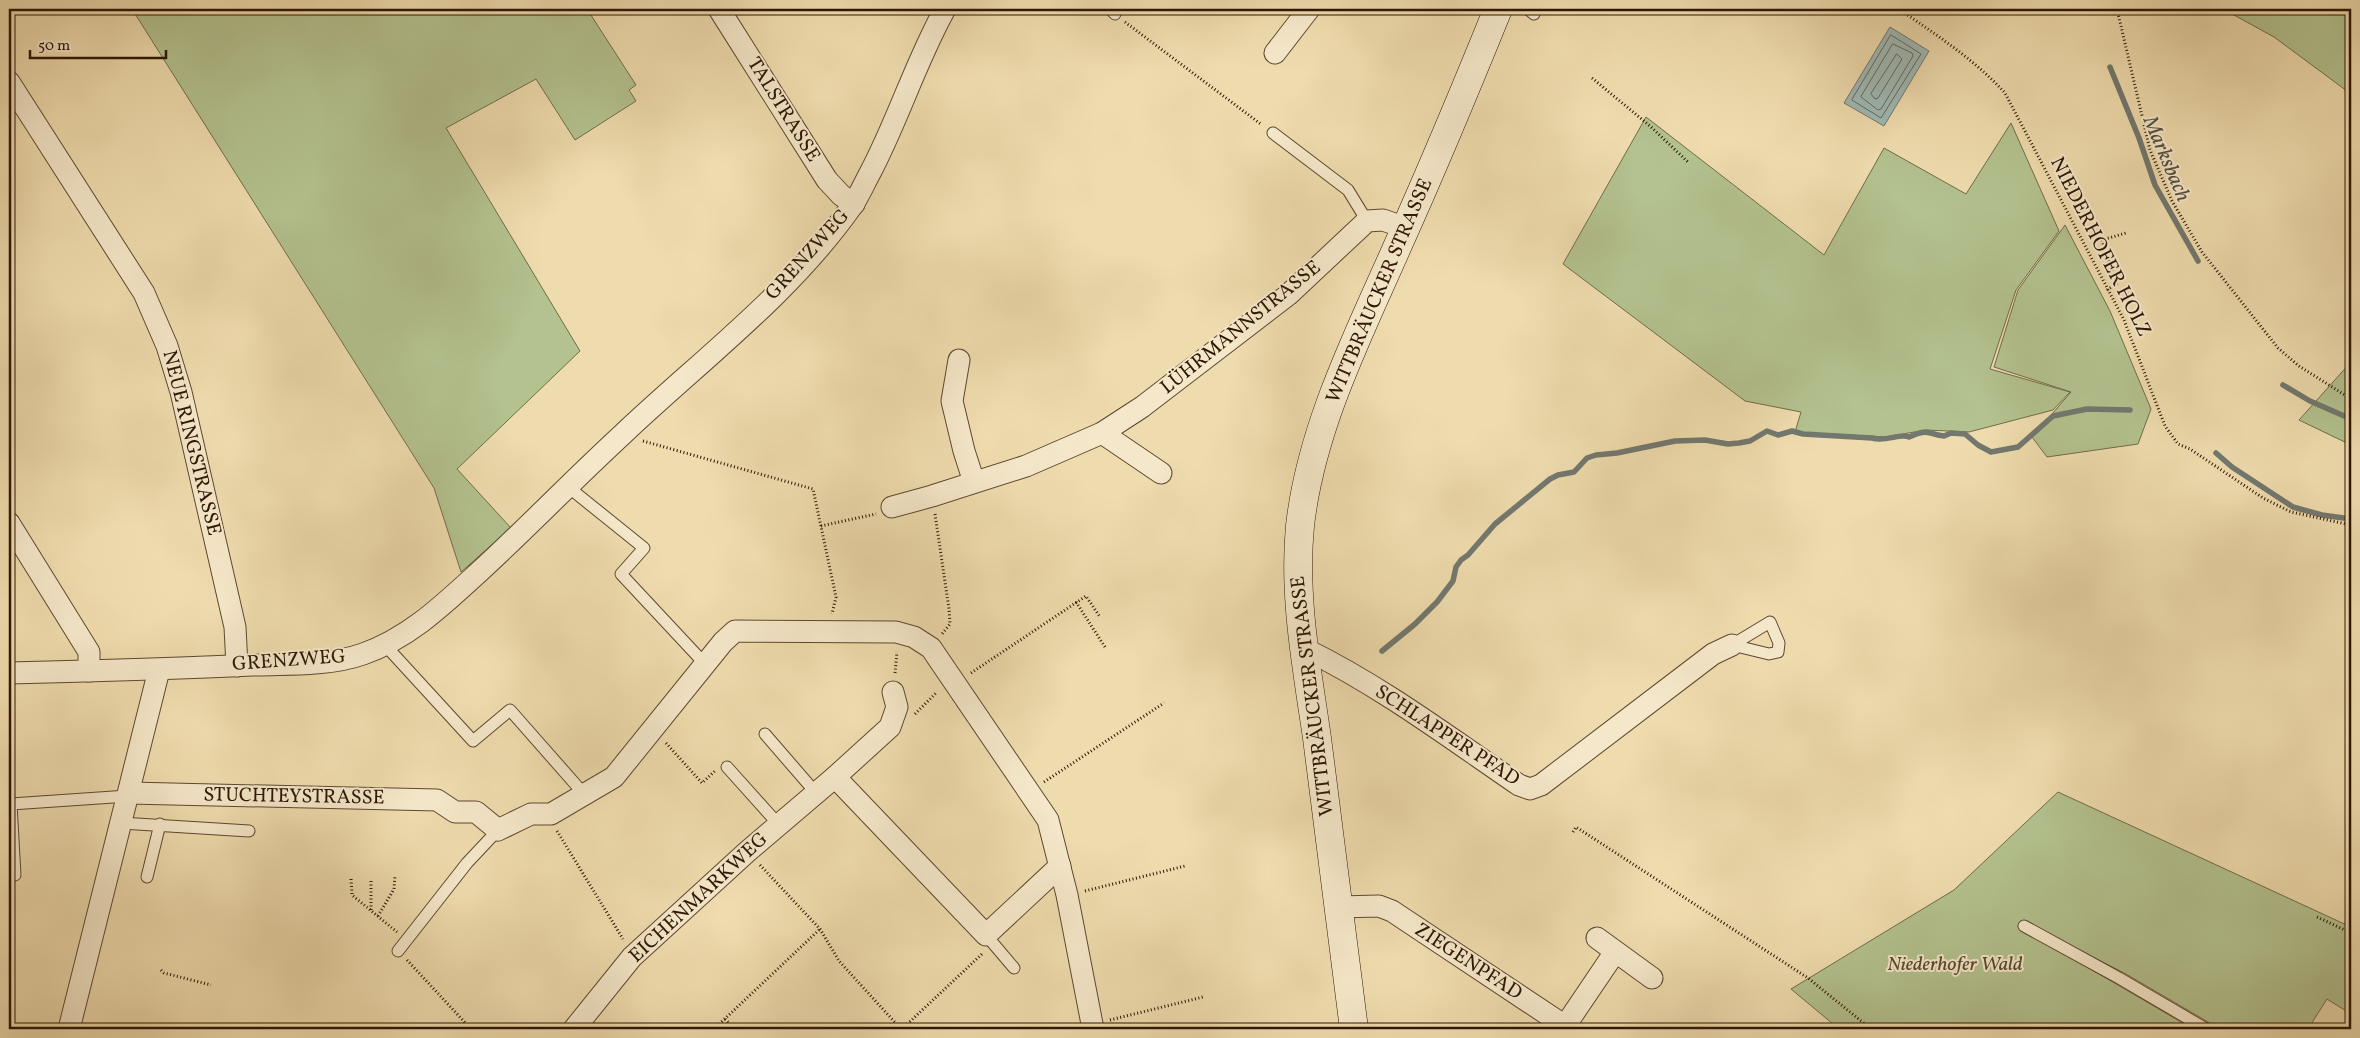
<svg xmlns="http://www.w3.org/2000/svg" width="2360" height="1038" viewBox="0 0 2360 1038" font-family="Vollkorn,serif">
  <rect width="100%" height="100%" fill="#efdcae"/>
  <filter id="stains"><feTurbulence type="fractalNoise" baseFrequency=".004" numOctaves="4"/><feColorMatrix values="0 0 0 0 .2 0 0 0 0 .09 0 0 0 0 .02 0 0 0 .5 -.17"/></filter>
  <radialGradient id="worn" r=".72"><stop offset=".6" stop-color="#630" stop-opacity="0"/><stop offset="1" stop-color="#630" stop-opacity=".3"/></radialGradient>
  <g fill="#b3c28f" stroke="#706c4a">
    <path d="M132,9H587L636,85L629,90L636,101L575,140L536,79L446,128L580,351L457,469L511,528L461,572L434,488Z"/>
    <path d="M2223,9H2342L2351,14V94L2274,37Z"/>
    <path d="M1646,117L1824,255L1884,148L1966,194L2011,123L2059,231L2016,290L1990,369L2070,392L2053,410L1969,432L1926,430L1885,437L1795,432L1801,412L1745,401L1563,264Z"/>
    <path d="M2065,225L2110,311L2151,409L2138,444L2047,457L2032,437L2071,392L1994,367L2018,290Z"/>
    <path d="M2351,362V445L2299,420Z"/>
    <path d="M2058,792L2351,927V1014L2327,999L2308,1029H2220L2126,974L2022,921L2019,927L2193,1029H1839L1791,989L1954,890Z"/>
  </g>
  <path fill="#9fb9b5" stroke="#72786f" d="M1890,27L1929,51L1884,126L1844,103Z"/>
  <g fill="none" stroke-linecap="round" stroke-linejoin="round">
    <g stroke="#66685d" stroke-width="1">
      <path d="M1891,35L1921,54L1881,118L1852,100Z"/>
      <path d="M1893,44L1912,53L1913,56L1881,109L1878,110L1861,97Z"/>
      <path d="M1897,54L1902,59L1878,98L1875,99L1871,94Z"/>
    </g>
    <g stroke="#72786f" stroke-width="5.5">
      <path d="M2110,67L2139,138L2155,185L2198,261"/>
      <path d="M2283,385L2310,401L2351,419"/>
      <path d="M2216,453L2232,467L2293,507L2322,515L2351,519"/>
      <path d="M1382,651L1415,624L1437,602L1453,581L1456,567L1461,560L1468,555L1495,524L1550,479L1558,475L1574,472L1587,458L1596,455L1617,453L1675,441L1705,440L1728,444L1739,443L1750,441L1767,431L1778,435L1792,431L1803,434L1872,438C1886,442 1900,433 1909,437C1930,428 1926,434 1944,436L1951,433L1965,434L1978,445L1991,452L2018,447L2053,416L2087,409L2130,410"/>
    </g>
    <defs>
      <g id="lane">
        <path d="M1110,9L1115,14"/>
        <path d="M1528,9L1534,14"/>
        <path d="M1273,133L1348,190L1367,221"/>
        <path d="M567,486L644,548L621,574L705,664"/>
        <path d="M1770,622L1779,643L1778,652L1769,654L1732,645Z"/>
        <path d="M385,645L473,741L510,710L584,794"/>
        <path d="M765,734L816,793"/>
        <path d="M727,767L779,825"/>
        <path d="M121,823L249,831"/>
        <path d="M15,875L11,804L128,796"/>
        <path d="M147,877L160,824"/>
        <path d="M2024,926L2119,978L2206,1029"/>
        <path d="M986,935L1014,968"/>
        <path d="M398,951L467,863L498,830"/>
      </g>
      <g id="street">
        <path d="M719,9L827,180L841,195L854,204"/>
        <path d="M1275,53L1309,9"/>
        <path d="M9,82L144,293L167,346L181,392L235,627L237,666"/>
        <path d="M959,360L952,401L964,451L974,482"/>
        <path d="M1102,433L1161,473"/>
        <path d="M892,507L932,496L1026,466L1102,433L1142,407L1288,295L1367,221L1383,220L1406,228"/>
        <path d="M9,523L89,652V671"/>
        <path d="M1305,649C1381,686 1450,738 1519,785L1530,789L1541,785L1713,654L1732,645"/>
        <path d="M9,673C90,671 171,669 252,665C288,664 329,666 363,654C409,638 443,605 479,572C528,527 574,479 623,434C700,361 790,294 852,206C859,196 864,184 870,173C898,120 916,61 945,9"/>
        <path d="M835,777L890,727L897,707L893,692"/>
        <path d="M129,793L437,800L455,812H476L498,830L531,814H551L614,777L723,642L735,631L896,632L914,637L931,648L1048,820L1067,895L1093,1029"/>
        <path d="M1339,907L1379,906L1392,911L1565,1026L1615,952"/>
        <path d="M1597,938L1652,978"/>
        <path d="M69,1029L159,670"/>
        <path d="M574,1029L632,957L748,851L835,777L986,935L1060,866"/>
      </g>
      <path id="secondary" d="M1354,1029C1342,932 1330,835 1317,738C1307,669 1293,596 1300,526C1311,427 1359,334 1398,245C1433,167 1466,88 1498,9"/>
    </defs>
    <use href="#lane" stroke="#5e482f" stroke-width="13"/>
    <use href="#street" stroke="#5e482f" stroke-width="23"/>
    <use href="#secondary" stroke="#2e1605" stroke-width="29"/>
    <g stroke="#2e1605" stroke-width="3" stroke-dasharray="1 2.5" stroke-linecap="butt">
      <path d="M1899,9C1936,35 1974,59 2005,93L2124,320L2165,426L2178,444L2190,449L2263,498L2291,512L2351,525"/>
      <path d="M2117,9L2150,150L2172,201L2202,252L2278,348L2299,366L2351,399"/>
      <path d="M1125,22L1262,125"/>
      <path d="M1592,78L1650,126L1689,163"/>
      <path d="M2107,290L2116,284L2102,240L2126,233"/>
      <path d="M643,441L813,489L836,597L832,614"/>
      <path d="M935,514L949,609L950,624L942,634"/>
      <path d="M821,526L876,514"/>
      <path d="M1076,602L1105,647"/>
      <path d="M895,673L897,652"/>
      <path d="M971,673L1086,596L1100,617"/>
      <path d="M915,714L937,692"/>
      <path d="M666,743L702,783L715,771"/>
      <path d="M1044,782L1164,703"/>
      <path d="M557,831L623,939"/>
      <path d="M1573,832L1576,827L1808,978L1871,1029"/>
      <path d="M760,865L820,929L839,961L901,1029"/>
      <path d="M351,879L352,895L397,932"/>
      <path d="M1085,891L1185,866"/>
      <path d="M371,910V880"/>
      <path d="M378,916L394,889L395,875"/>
      <path d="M2317,917L2351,933"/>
      <path d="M407,960L471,1029"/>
      <path d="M161,970L164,973L211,985"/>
      <path d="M725,1019L735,1029"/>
      <path d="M1110,1020L1203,997"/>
      <path d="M714,1029L820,929"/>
      <path d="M902,1029L982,954"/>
    </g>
    <use href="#lane" stroke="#f5e8ca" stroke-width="11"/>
    <use href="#street" stroke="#f5e8ca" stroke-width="21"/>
    <use href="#secondary" stroke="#f5e8ca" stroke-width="28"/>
  </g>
  <g text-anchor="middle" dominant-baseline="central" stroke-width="4" stroke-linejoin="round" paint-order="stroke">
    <g font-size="20" fill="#2e1605" stroke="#f5e8ca">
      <text transform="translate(783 110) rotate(58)">TALSTRASSE</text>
      <text transform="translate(2100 247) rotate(63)">NIEDERHOFER HOLZ</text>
      <text transform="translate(808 255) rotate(-48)">GRENZWEG</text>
      <text transform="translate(1380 291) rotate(-67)">WITTBRÄUCKER STRASSE</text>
      <text transform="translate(1241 328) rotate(-39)">LÜHRMANNSTRASSE</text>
      <text transform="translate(191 443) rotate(76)">NEUE RINGSTRASSE</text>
      <text transform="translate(289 661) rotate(-4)">GRENZWEG</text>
      <text transform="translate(1313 696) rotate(-97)">WITTBRÄUCKER STRASSE</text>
      <text transform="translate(1447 736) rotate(33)">SCHLAPPER PFAD</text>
      <text transform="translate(294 797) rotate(1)">STUCHTEYSTRASSE</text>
      <text transform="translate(699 898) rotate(-43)">EICHENMARKWEG</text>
      <text transform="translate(1468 962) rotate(33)">ZIEGENPFAD</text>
    </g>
    <g font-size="20" font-style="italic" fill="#564a2e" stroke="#f5e8ca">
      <text x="1955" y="965">Niederhofer Wald</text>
    </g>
    <g font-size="21" font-style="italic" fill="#564f43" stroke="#f5e8ca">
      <text transform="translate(2166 159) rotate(67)">Marksbach</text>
    </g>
  </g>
  <rect width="2360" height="1038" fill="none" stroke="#efdcae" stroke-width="30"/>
  <rect x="10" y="10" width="2340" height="1018" fill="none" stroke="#2e1605" stroke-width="2.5"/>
  <rect x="15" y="15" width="2330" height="1008" fill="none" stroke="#2e1605"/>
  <path d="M30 50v8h136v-8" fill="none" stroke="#2e1605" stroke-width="2.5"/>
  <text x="38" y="50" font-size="15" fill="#2e1605" stroke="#f5e8ca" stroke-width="4" paint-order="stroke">50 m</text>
  <rect width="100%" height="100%" filter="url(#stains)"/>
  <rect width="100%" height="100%" fill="url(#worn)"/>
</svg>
